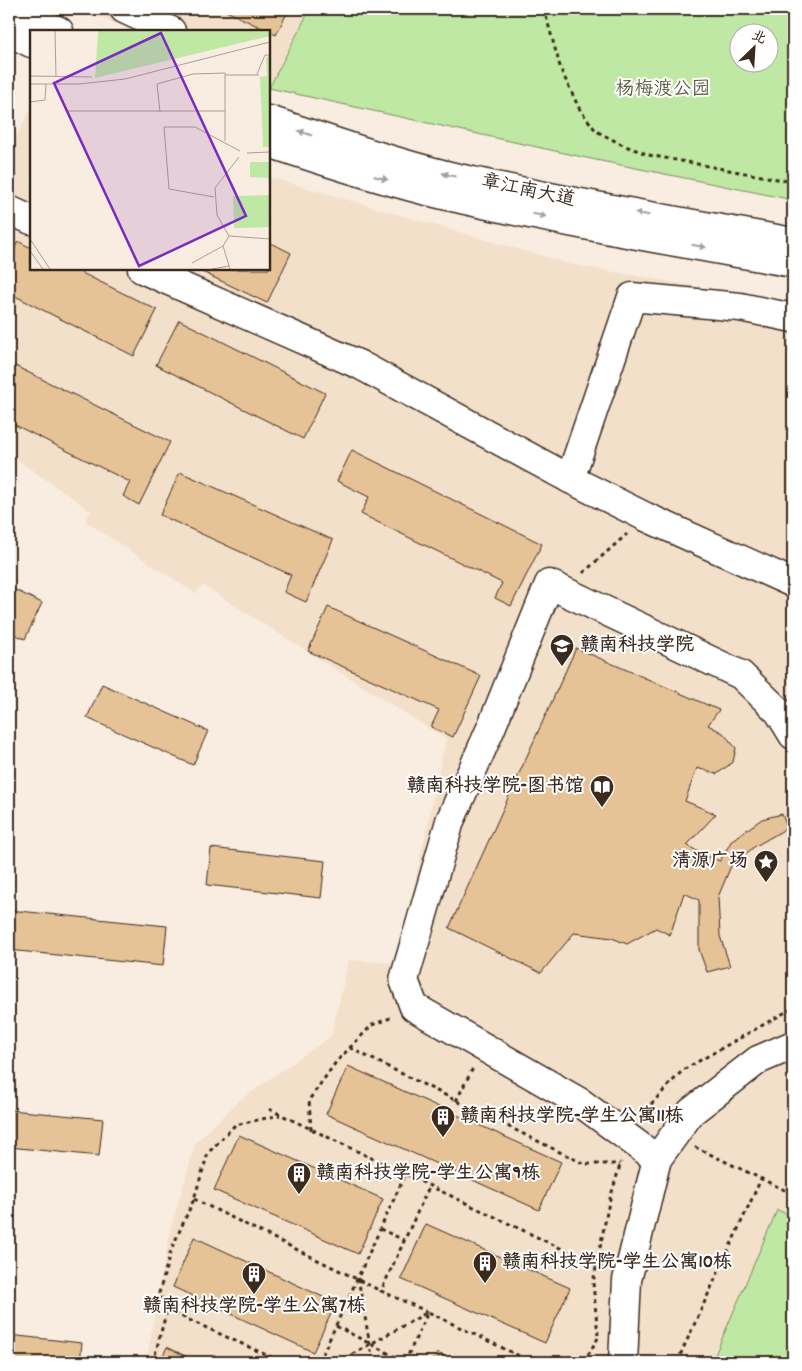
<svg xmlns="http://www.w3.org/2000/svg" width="802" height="1371" viewBox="0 0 802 1371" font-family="Dekko,'LXGW WenKai TC',sans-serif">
  <rect width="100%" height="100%" fill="#f8ede0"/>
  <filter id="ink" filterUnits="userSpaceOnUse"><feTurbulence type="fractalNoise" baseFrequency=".02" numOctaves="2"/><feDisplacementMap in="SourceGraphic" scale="10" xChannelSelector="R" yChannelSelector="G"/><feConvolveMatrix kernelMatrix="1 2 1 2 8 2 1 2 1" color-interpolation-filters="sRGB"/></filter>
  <g filter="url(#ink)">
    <g fill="#f3e0ca">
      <path d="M83,9H310L269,86V31H132Z"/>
      <path d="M31,109V269H269V177L573,265L793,303V1362H146L171,1227L196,1142L240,1100L331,1036L349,960L391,963L406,923L446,739L202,585L196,594L85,521L91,511L9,454V150Z"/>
    </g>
    <g fill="#bfe8a4" stroke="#7d8961" fill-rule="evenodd">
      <path d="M310,9H793V200L596,160L269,88ZM740,32H770V62H740Z"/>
      <path d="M777,1210L793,1216V1362H712Z"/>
    </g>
    <g fill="#e6c297" stroke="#3b2a1e">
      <path d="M222,9H289L276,35Z"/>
      <path d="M18,241L31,248V269H74L157,310L134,356L9,293V260Z"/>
      <path d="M269,242L291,253L267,303L196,269H269Z"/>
      <path d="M179,320L325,393L303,439L156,365Z"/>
      <path d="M9,363L170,442L139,505L123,496L130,482L9,422Z"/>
      <path d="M352,450L542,544L511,606L495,598L502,583L361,514L369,497L337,481Z"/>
      <path d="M180,472L333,540L306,602L284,592L291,575L160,515Z"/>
      <path d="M9,587L42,603L25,639L9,632Z"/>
      <path d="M328,607L481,676L453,737L431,727L439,710L308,651Z"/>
      <path d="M576,648L719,710L708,725L723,733L736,748L733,762L717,774L697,768L685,801L716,814L687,845L700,853L720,861L732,840L762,819L782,814L787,828L754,847L731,866L718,897L720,936L730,966L707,972L699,950V900L684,893L670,935L656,928L627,944L612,938L574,933L541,973L449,928Z"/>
      <path d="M102,684L208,731L193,765L87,718Z"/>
      <path d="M211,848L325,861L321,898L207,885Z"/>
      <path d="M9,910L167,926L163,966L9,950Z"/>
      <path d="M348,1066L561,1162L539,1210L326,1114Z"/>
      <path d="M11,1110L103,1119L99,1156L9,1147Z"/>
      <path d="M239,1135L383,1199L358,1254L214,1190Z"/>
      <path d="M426,1224L570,1288L545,1343L401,1279Z"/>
      <path d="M194,1237L336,1303L313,1352L173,1287Z"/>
      <path d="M9,1335L82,1343L80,1362H9Z"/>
      <path d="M167,1347L198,1362H160Z"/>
      <path d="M437,1353L458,1362H432Z"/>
    </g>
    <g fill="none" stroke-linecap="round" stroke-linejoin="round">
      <defs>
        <g id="minor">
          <path d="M124,9L171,31"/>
          <path d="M9,210L31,220"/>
          <path d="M142,269L360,365L570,479L646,517L793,583"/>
          <path d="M570,479L632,297L740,307L793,318"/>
          <path d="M657,1159L581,1103L414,1007L404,980L450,821L491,728L549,584L741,675L779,712L793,735"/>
          <path d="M623,1362L627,1280L657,1159L691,1112L758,1060L793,1045"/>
        </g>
        <g id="major">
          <path d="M11,9L59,31"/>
          <path d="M9,32L31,43"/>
          <path d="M269,120C329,140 389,161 450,176C564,202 679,221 793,242"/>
          <path d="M269,143C326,162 384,181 443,195C559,222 676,242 793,263"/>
        </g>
      </defs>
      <use href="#minor" stroke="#3b2a1e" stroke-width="31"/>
      <use href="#major" stroke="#3b2a1e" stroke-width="31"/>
      <g stroke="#3b2a1e" stroke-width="3" stroke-dasharray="4 4" stroke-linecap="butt">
        <path d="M544,9L561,70L579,108L596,131L623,145L649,155L793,182"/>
        <path d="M583,573L627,534"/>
        <path d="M350,1048L584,1164H620"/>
        <path d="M456,1101L473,1068"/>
        <path d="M269,1109L606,1270"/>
        <path d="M640,1116L683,1070L793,1008"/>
        <path d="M311,1130L309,1100L336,1062L372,1025L393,1017"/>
        <path d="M695,1147L793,1194"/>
        <path d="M194,1199L381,1291"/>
        <path d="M380,1229L404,1240"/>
        <path d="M358,1278L373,1362"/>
        <path d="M167,1310L282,1362"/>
        <path d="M428,1312L381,1291L429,1187"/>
        <path d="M336,1326L405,1362"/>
        <path d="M598,1335L593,1283L609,1202L621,1162"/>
        <path d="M153,1362L167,1310L159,1293L171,1250L194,1199L208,1153L235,1125L280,1115"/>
        <path d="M319,1362L405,1175"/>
        <path d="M338,1362L428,1312"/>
        <path d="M405,1362L428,1312L532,1362"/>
        <path d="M566,1362L586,1358L598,1338"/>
        <path d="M677,1362L761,1179"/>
      </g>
      <use href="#minor" stroke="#fff" stroke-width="28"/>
      <use href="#major" stroke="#fff" stroke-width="28"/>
    </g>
    <defs><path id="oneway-solid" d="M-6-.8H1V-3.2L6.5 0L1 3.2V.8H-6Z" transform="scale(1.25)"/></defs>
    <g fill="#a79f9a">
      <use href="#oneway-solid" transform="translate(305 133) rotate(-161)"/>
      <use href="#oneway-solid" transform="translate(449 175) rotate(-166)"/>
      <use href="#oneway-solid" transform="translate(381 178) rotate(15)"/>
      <use href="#oneway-solid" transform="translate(642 214) rotate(-170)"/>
      <use href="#oneway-solid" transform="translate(539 215) rotate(12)"/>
      <use href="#oneway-solid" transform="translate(699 246) rotate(10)"/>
    </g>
  </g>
  <defs>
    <symbol id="university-pin" viewBox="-11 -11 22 30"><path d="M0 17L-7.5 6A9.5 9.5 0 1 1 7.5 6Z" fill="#3b2a1e" stroke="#fff"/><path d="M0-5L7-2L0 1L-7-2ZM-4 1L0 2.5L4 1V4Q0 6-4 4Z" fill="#fff"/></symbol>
    <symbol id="library-pin" viewBox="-11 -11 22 30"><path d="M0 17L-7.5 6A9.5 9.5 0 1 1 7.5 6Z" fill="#3b2a1e" stroke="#fff"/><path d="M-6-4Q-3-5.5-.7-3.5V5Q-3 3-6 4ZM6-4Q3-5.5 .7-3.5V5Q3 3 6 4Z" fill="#fff"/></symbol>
    <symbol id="sight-pin" viewBox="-11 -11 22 30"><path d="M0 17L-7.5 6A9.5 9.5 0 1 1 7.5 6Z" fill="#3b2a1e" stroke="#fff"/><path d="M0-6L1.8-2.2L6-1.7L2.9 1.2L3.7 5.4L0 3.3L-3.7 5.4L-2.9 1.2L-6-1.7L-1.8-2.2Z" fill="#fff"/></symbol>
    <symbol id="building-pin" viewBox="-11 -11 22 30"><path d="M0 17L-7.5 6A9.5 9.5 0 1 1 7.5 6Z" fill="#3b2a1e" stroke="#fff"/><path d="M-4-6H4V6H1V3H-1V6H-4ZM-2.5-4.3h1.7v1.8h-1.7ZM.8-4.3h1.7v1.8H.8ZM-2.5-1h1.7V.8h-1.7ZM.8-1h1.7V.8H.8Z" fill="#fff"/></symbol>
  </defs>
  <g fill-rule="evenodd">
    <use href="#university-pin" x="548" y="632" width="28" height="38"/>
    <use href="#library-pin" x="588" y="773" width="28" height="38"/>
    <use href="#sight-pin" x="752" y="848" width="28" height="38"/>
    <use href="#building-pin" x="429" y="1103" width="28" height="38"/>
    <use href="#building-pin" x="285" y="1160" width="28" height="38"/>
    <use href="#building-pin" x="471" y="1249" width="28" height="38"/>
    <use href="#building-pin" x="240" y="1260" width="28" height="38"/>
  </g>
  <g text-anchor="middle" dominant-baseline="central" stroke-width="4" stroke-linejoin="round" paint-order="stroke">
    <g font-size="19" fill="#5c5a40" stroke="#fff">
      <text x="663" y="90">杨梅渡公园</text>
    </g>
    <g font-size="19" fill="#3b2a1e" stroke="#fff">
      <text transform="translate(528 192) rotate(12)">章江南大道</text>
    </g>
    <g font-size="19" font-weight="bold" fill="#3b2a1e" stroke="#fff" text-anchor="start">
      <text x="580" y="646">赣南科技学院</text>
      <text x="584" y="787" text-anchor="end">赣南科技学院-图书馆</text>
      <text x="748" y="862" text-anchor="end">清源广场</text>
      <text x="460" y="1117">赣南科技学院-学生公寓11栋</text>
      <text x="316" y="1174">赣南科技学院-学生公寓9栋</text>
      <text x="502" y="1263">赣南科技学院-学生公寓10栋</text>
      <text x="254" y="1307" text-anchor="middle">赣南科技学院-学生公寓7栋</text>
    </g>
  </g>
  <g transform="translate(30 30)">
    <rect width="240" height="240" fill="#f8ede0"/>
    <path d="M68,1H240V6L65,48ZM240,26V117H233L230,47L237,46L236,27ZM220,132H240V159L238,148L220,147ZM240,165V197L204,198L203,166Z" fill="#bfe8a4"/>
    <path fill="none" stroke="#ac9f92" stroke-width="1" d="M25,1L26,47M227,44L235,25H240M195,45H229M0,46L62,47M0,54H49L95,49L240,12M0,72L15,70L16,54M36,81H195M130,82L127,54L163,44L195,43V111M217,123L240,122M209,127L185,158L187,185L199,206L240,209M184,167L139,159L134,97H165L210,121M199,206L193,216L200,239M0,209L20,239M0,221L13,239M162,233L193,216M182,239L199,236"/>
    <path fill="#7b2cbf" fill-opacity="0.15" stroke="#7b2cbf" stroke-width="2.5" d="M131,3L216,186L109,236L24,53Z"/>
    <rect width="240" height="240" fill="none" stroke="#3b2a1e" stroke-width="2.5"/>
  </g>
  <rect width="802" height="1371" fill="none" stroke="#fff" stroke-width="30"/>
  <rect x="15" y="15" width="772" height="1341" fill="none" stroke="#3b2a1e" stroke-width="2" filter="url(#ink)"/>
  <g transform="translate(754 48) rotate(25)"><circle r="24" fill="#ffffff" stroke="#b1aaa5"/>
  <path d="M0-4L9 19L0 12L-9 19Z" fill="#3b2a1e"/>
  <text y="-8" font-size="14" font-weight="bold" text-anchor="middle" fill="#3b2a1e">北</text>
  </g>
</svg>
